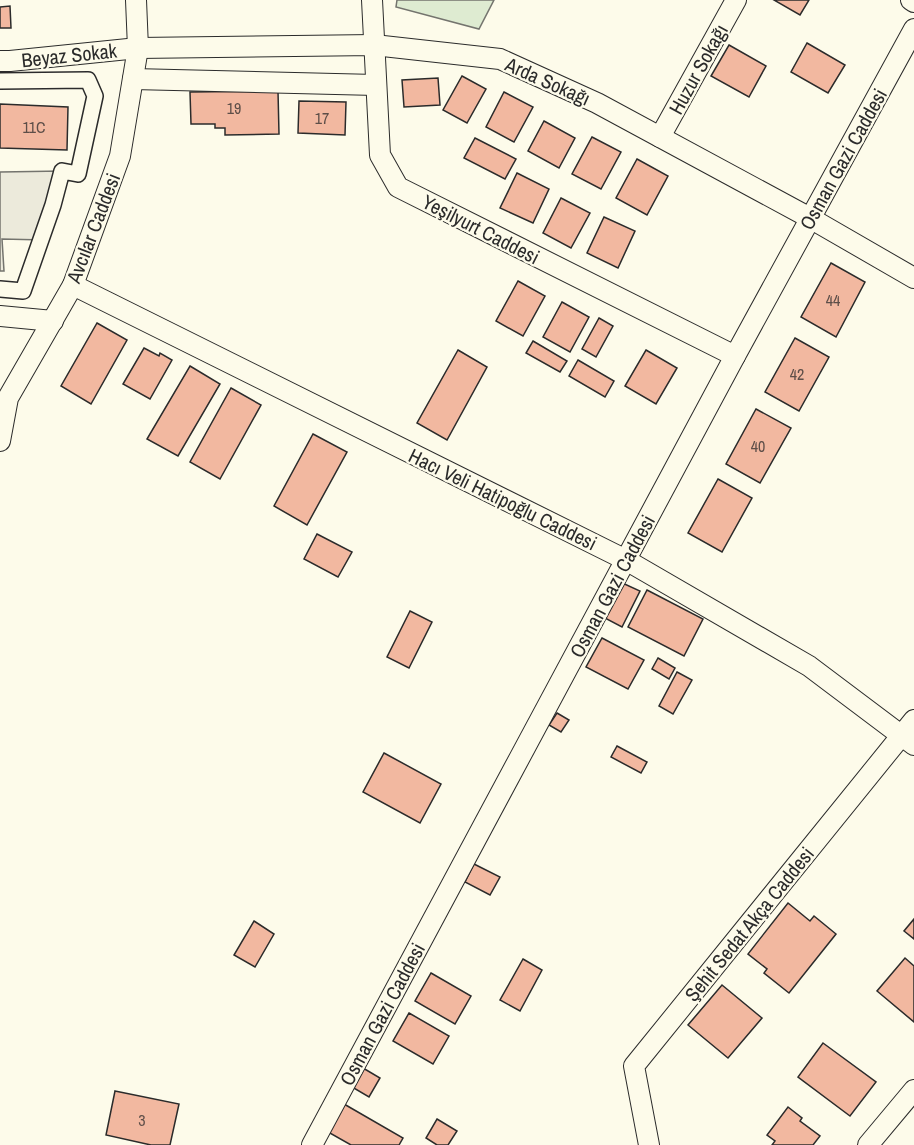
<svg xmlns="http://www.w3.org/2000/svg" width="914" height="1145" viewBox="0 0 914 1145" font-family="'Archivo Narrow',sans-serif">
  <rect width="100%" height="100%" fill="#fdfbea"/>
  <path fill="#deebd1" stroke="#74746e" stroke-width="1.5" d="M397,0H494L479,29L396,7Z"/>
  <path fill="#eceadb" stroke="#74746e" stroke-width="1.5" d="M62,171L44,240L2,239L4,271H0V172Z"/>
  <g fill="#f2b8a0" stroke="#2b2b2b" stroke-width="1.5">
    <path d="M774,0H809L800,15Z"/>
    <path d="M10,6L11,28H0V7Z"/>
    <path d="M807,43L845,65L828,93L791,72Z"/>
    <path d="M729,45L766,66L749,97L711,76Z"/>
    <path d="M462,76L486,89L467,123L443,110Z"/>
    <path d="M438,78L440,105L404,107L402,80Z"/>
    <path d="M278,91L279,134L225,135V128H215V124H191L190,92Z"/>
    <path d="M504,92L533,107L514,142L486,127Z"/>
    <path d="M299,101L346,102L345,135L298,133Z"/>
    <path d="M0,104L68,107L67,150L0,148Z"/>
    <path d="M544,121L575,138L559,168L528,151Z"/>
    <path d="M592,137L621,152L601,189L572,174Z"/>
    <path d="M475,138L516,159L505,179L464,158Z"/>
    <path d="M637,159L668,176L647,215L616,198Z"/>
    <path d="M517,173L549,189L533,223L500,208Z"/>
    <path d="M561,198L590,213L571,248L543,233Z"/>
    <path d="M604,217L635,231L618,268L587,253Z"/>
    <path d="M831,263L865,282L836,337L801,317Z"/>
    <path d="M518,281L545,296L523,336L496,321Z"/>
    <path d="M562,302L589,317L570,352L543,337Z"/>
    <path d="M599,318L613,326L596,357L582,349Z"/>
    <path d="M97,323L127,340L91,404L61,386Z"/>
    <path d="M795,338L829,357L799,411L765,392Z"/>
    <path d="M533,341L567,361L560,372L526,353Z"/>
    <path d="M144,348L159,356L160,353L172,360L150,399L123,384Z"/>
    <path d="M458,350L487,367L447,440L417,423Z"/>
    <path d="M646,350L677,368L656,404L625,386Z"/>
    <path d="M578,360L614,381L605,397L569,376Z"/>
    <path d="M190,366L220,384L178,456L147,439Z"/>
    <path d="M231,388L261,405L220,479L190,462Z"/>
    <path d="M756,409L791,428L760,483L726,464Z"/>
    <path d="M313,434L347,452L307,525L274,506Z"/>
    <path d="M718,479L752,498L722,552L688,533Z"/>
    <path d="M317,534L352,552L338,577L304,559Z"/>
    <path d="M618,581L640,591L622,627L601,616Z"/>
    <path d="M647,590L703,619L684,656L628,627Z"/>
    <path d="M410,611L432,622L409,668L387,657Z"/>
    <path d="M602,638L644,660L628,689L586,667Z"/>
    <path d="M658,658L675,668L669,679L652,669Z"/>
    <path d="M677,672L692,680L673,714L659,706Z"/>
    <path d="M557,713L569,720L561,732L549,725Z"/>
    <path d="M617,746L647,762L641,773L611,757Z"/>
    <path d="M384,753L441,784L420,823L363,792Z"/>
    <path d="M474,864L500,877L490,895L465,882Z"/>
    <path d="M788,903L810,921L814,916L836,934L789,993L764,973L767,969L748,954Z"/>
    <path d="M914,919V939L904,931Z"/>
    <path d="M254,921L274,934L255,967L234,955Z"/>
    <path d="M905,958L914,966V1022L877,991Z"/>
    <path d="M523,959L542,970L520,1011L500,1000Z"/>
    <path d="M431,973L471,996L455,1024L415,1001Z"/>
    <path d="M722,985L762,1018L728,1058L688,1025Z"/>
    <path d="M409,1013L449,1036L433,1064L393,1041Z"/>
    <path d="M823,1043L876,1082L850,1116L798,1077Z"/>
    <path d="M363,1068L380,1078L369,1097L352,1087Z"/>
    <path d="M115,1091L179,1104L170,1145H151L106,1135Z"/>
    <path d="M344,1104L403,1138L399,1145H351L328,1132Z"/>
    <path d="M788,1107L802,1118L800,1121L820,1136L813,1145H772L775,1141L767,1135Z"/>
    <path d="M437,1119L457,1131L448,1145H437L426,1138Z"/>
  </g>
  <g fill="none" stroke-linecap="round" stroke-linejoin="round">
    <defs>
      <path id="pedestrian" d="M0,81L88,80L95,96L78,174L62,171L53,205L23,291L0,289"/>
      <g id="minor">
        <path d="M372,0L380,155L398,187L735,356"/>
        <path d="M911,0L914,2"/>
        <path d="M0,61H10L138,48L374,45L500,59L597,103L810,218L914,278"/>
        <path d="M133,79L376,85"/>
        <path d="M660,137L736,0"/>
        <path d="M73,285L626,560L809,666L914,745"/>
        <path d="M0,316L53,321"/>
        <path d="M0,441L8,398L73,285L120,156L138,48L136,0"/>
        <path d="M312,1145L735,356L914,29"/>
        <path d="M649,1145L634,1066L914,720"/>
        <path d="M868,1145L914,1090"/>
      </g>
    </defs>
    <use href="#pedestrian" stroke="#2b2b2b" stroke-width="18"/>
    <use href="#minor" stroke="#2b2b2b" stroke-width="22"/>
    <use href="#pedestrian" stroke="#fdfbea" stroke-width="15"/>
    <use href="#minor" stroke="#fdfbea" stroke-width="20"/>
  </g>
  <g text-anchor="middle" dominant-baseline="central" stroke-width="4.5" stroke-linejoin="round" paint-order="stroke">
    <g font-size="16" fill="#5d4e48">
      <text x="234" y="108">19</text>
      <text x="322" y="118">17</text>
      <text x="34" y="127">11C</text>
      <text x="833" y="300">44</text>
      <text x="797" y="374">42</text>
      <text x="758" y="446">40</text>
      <text x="142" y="1120">3</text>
    </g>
    <g font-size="20" fill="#2b2b2b" stroke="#fdfbea">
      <text transform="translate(69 55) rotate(-6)">Beyaz Sokak</text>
      <text transform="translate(698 69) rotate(-61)">Huzur Sokağı</text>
      <text transform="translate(548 81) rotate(24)">Arda Sokağı</text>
      <text transform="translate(843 159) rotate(-61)">Osman Gazi Caddesi</text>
      <text transform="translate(93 228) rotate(-69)">Avcılar Caddesi</text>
      <text transform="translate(481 229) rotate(27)">Yeşilyurt Caddesi</text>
      <text transform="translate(503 499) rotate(26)">Hacı Veli Hatipoğlu Caddesi</text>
      <text transform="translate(612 586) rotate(-62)">Osman Gazi Caddesi</text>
      <text transform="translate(749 924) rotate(-51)">Şehit Sedat Akça Caddesi</text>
      <text transform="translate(382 1014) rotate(-62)">Osman Gazi Caddesi</text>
    </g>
  </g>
</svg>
